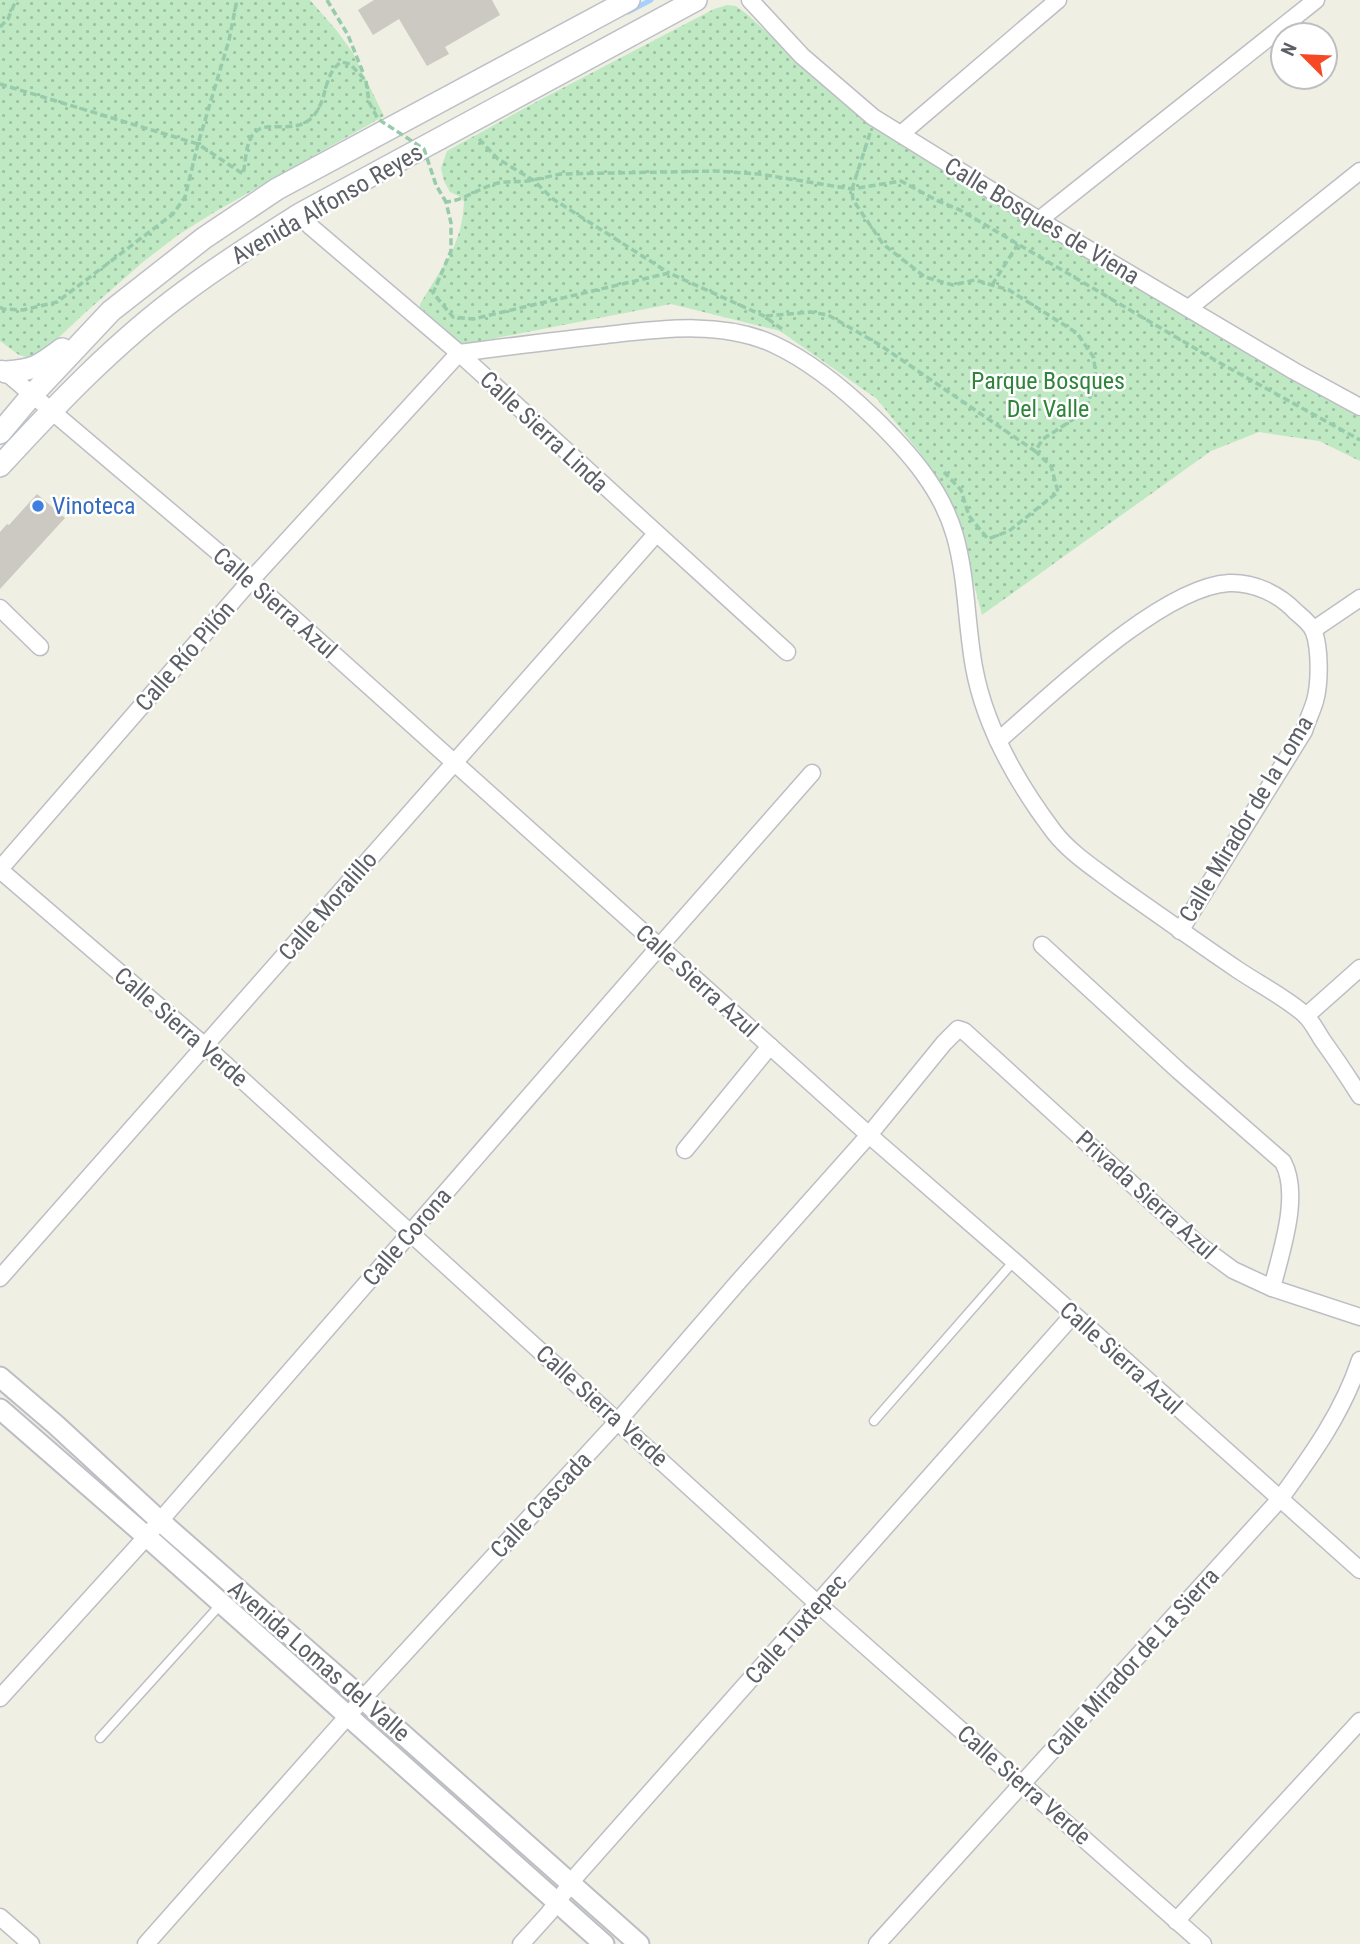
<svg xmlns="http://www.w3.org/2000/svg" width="1360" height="1944" viewBox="0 0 1360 1944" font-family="'Roboto Condensed',sans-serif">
  <defs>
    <pattern id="park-dots" width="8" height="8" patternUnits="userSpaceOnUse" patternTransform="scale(1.75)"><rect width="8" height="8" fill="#bfe9c3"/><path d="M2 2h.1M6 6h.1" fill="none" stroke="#9ec0a2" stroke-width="1.8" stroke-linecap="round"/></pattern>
  </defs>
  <rect width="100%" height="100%" fill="#f0efe4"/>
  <g fill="url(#park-dots)">
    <path d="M0,0H310L337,31L353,53L384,116L213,213L178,235L143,262L87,311L42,353L30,358L19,355L0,341Z"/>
    <path d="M727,5L736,6L748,15L856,114L965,184L1360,417V461L1319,441L1259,432L1211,451L982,615L957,520L920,453L877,399L780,331L671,304L455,346L419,321L420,304L452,252L460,230L463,214L464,202L461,197L450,192L444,181L441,168L447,151L534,103L714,9Z"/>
  </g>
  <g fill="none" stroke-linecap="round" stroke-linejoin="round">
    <path stroke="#a6d0ff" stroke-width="5" d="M628,12L651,0"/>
  </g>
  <g fill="#cbc9c1">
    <path d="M374,0H492L500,15L445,47L449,54L427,66L399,19L373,35L358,10Z"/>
    <path d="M37,494L65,518L0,589V532L7,524L9,525Z"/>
  </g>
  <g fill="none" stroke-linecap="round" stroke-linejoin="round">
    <defs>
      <g id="service">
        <path d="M874,1421L1014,1261"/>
        <path d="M100,1738L221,1604"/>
      </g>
      <g id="minor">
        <path d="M750,0L802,56L873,117L1039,220L1294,371L1360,407"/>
        <path d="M901,134L1058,0"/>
        <path d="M300,214L310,226L459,353L787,652"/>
        <path d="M1039,220L1316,0"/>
        <path d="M1189,308L1360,171"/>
        <path d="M2,369L251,580L869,1135L1014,1261L1360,1570"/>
        <path d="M0,608L40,647"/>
        <path d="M1313,630L1360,598"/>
        <path d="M998,741C1050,696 1161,587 1229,583C1254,582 1279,594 1296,612C1302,617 1311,624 1314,632C1320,649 1320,683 1315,701C1312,711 1307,721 1304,731L1180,931"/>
        <path d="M0,869L251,580L459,353C505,347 551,341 597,336C653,330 719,319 773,344C810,361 844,389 874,418C908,451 942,489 955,536C967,579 966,623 974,667C985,728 1017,783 1054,832C1071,854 1097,870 1119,887C1159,915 1198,943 1238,970C1259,984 1286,998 1304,1014C1312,1021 1317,1032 1323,1041C1336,1059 1348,1077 1360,1096"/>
        <path d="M0,870L205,1046L818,1604L1203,1944"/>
        <path d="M1042,945L1179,1071L1283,1162C1301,1195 1281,1252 1272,1288"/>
        <path d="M1306,1016L1360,968"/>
        <path d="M685,1150L770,1046"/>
        <path d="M0,1278L656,534"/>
        <path d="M0,1698L139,1545L659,947L812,773"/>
        <path d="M0,1917L31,1944"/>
        <path d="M1176,1921L1360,1721"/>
        <path d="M146,1944L369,1692L618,1421L739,1281L869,1135L944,1043L958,1029L964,1031L1199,1245L1233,1270L1272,1288L1360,1317"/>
        <path d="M521,1944L549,1913L577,1875L1073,1315"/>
        <path d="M877,1944L1280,1499C1312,1455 1343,1412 1360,1360"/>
      </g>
      <g id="tertiary">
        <path d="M0,1377L56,1425L160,1521L363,1699L639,1944"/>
        <path d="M0,1409L147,1537L604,1944"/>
      </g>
      <g id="secondary">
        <path d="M6,372C35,370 39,366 62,349"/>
        <path d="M0,433L32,395L111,311L204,238L277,189L629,0"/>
        <path d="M0,466C57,404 116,342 184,292C221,264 261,239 300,214L696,0"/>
      </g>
    </defs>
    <use href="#service" stroke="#bcbec4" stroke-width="11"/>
    <use href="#minor" stroke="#bcbec4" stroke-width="19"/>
    <use href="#tertiary" stroke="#bcbec4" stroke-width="23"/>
    <use href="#secondary" stroke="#bdc0c7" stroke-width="24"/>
    <g stroke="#97cbab" stroke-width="3.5" stroke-dasharray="7 3.5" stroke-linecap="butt">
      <path d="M327,0L348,35L364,75"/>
      <path d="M0,27L8,19L16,0"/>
      <path d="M0,84L198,144L229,40L237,0"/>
      <path d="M870,133L852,189L853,200L883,244L925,277L953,285L975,280L1009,290L1077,333L1094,358L1096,383L1083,413L1043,439L1035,451L1051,466L1058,492L1009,531L988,539L969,516L961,490L944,472"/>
      <path d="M479,139L498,159L533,180L553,199L669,273"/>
      <path d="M992,285L1018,244"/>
      <path d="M0,307L3,309L23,310L57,302L173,214L185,197L198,144L243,174C246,162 245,142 255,132C268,119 298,137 315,114C328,97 323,75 341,62L350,64L366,81"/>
      <path d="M766,316L811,312L828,315L880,345L1035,451"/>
      <path d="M782,329L764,316L669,273L473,319L453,317L433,293L451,251V223L446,202C461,201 479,189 494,184C505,181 516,182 528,181C539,179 550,176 561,174L716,171L759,174L852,189L901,181L936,200L960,210L1220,363L1360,440"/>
    </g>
    <use href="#service" stroke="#fff" stroke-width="8"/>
    <use href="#minor" stroke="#fff" stroke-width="16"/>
    <use href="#tertiary" stroke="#fff" stroke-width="19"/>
    <use href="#secondary" stroke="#fff" stroke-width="21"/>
    <path stroke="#97cbab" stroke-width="3.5" stroke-dasharray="7 3.5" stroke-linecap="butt" d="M366,81L369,102L378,119L424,149L436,185L446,202"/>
  </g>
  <circle fill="#3f7fe0" stroke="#fff" stroke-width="2.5" cx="38" cy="506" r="7"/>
  <g text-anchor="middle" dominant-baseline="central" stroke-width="5" stroke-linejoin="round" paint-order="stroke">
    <g font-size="24" fill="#5c6066" stroke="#fff">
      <text transform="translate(327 204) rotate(-30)">Avenida Alfonso Reyes</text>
      <text transform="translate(1042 221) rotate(31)">Calle Bosques de Viena</text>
      <text transform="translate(544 432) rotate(43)">Calle Sierra Linda</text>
      <text transform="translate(275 603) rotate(41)">Calle Sierra Azul</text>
      <text transform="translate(185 656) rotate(-49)">Calle Río Pilón</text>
      <text transform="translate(1246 819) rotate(-59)">Calle Mirador de la Loma</text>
      <text transform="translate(328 906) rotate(-49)">Calle Moralillo</text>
      <text transform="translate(697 981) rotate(42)">Calle Sierra Azul</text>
      <text transform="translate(181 1027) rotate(41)">Calle Sierra Verde</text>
      <text transform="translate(1146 1195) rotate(42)">Privada Sierra Azul</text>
      <text transform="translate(407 1237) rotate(-49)">Calle Corona</text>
      <text transform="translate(1121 1358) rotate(42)">Calle Sierra Azul</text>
      <text transform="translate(602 1406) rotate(42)">Calle Sierra Verde</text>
      <text transform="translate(541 1505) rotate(-47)">Calle Cascada</text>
      <text transform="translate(796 1629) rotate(-48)">Calle Tuxtepec</text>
      <text transform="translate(319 1661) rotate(41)">Avenida Lomas del Valle</text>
      <text transform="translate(1133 1662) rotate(-48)">Calle Mirador de La Sierra</text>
      <text transform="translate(1024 1785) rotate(41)">Calle Sierra Verde</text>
    </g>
    <g font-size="24" fill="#2e843a" stroke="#fff">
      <text x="1048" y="381">Parque Bosques<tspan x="1048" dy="28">Del Valle</tspan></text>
    </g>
    <g font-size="24" fill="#366cbe" stroke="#fff" text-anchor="start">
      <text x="52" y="506">Vinoteca</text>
    </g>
  </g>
  <g transform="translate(1304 56) rotate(294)"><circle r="33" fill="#ffffff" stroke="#bebfc2" stroke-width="2"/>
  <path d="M0-5L12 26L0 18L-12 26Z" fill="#f74824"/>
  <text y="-10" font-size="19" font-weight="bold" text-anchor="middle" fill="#5c6066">N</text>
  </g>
</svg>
